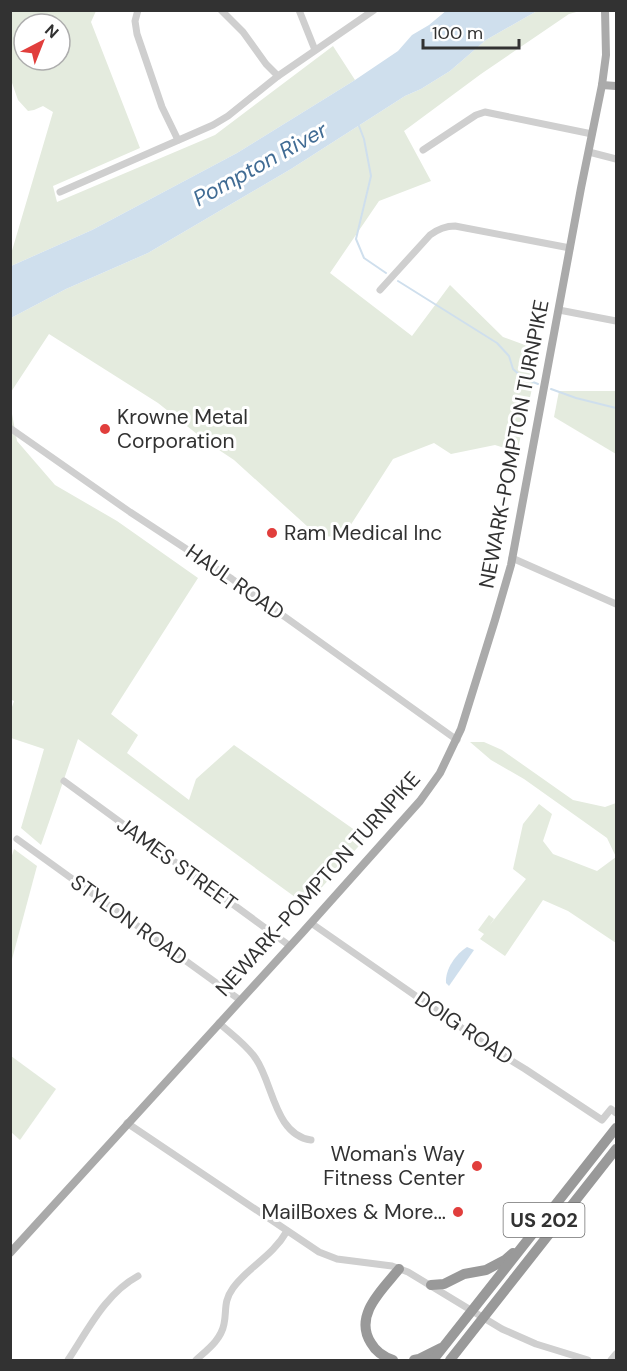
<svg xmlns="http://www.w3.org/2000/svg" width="627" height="1371" viewBox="0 0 627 1371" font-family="'DM Sans',sans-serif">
  <rect width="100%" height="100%" fill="#fff"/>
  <g fill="#e4ebde" fill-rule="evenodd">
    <path d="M11,11H96L91,22L140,148L53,186L57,202L215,135L333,46L355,80L237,153L92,230L11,266V254L53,112L43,106L34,110L28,111L18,100L11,80ZM24,24H60V60H24Z"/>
    <path d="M537,11H580L569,14L481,74L404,131L431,181L379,201L330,273L412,336L450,285L503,337L541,351L517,452L495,445L451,454L434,443L393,459L343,537L318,536L234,460L207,442L158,403L49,334L11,392V318L66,289L148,253L291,169L405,96L421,89L450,71L486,40Z"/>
    <path d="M559,391H616V454L554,417Z"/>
    <path d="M10,403L17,441L55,485L117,521L198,578L111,714L138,735L127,753L189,800L196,779L234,745L366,838L306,905L78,739L41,845L21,828L44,749L11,738V710L14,701L10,699Z"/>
    <path d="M470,742H484L502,750L573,800L605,807L616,803V943L568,911L543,900L505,956L480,939L484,934L478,930L489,915L494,919L489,926L526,879L513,869L523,824L539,804L552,814L543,841L553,854L597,871L616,857L607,838L524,779L491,760Z"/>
    <path d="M14,849L37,866L11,963L10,862Z"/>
    <path d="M11,1056L56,1089L20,1140L11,1132Z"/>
  </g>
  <g fill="#cfdfed">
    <path d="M447,10L537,11L486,40L450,71L421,89L405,96L291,169L148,253L66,289L11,318V266L92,230L237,153L355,80L398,51L412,35L429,25Z"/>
    <path d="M467,947L474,950L449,986L446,983C445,969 456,954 467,947Z"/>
  </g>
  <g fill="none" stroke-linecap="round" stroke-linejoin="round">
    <g stroke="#cfdfed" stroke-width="2">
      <path d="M359,126L364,139L371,176L356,239L364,258L386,273"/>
      <path d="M398,281L497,343L509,356L513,369L523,378L538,384"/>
      <path d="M551,389L576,398L616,408"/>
    </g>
    <g stroke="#cfcfcf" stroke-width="7">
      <path d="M138,10L135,21L137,34L162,107L178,140"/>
      <path d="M221,10L243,32L266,64L278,76"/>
      <path d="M299,10L315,50"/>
      <path d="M423,150L476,115L485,112L592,134"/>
      <path d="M589,152L616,159"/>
      <path d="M60,192L213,125L228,116L278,76L374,10"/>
      <path d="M380,290L430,235C438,229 445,226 455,226L570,248"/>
      <path d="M559,310L616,321"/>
      <path d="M10,428L130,512L232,579L457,740"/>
      <path d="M512,558L616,604"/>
      <path d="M64,781L290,946"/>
      <path d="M17,839L240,1000"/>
      <path d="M311,923L492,1049L525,1069L602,1120L611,1109L616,1113"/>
      <path d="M219,1023C231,1034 247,1045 256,1059C273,1084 275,1135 311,1140"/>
      <path d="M127,1123L319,1252L337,1259L392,1266L408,1272L502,1329L536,1344L588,1360"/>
      <path d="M68,1360C88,1330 105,1294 138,1276"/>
      <path d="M196,1360C207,1350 221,1340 224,1324C227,1310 223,1302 233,1288C249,1266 272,1257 287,1231"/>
      <path d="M611,1360L616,1354"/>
    </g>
    <g stroke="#aaa" stroke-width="8">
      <path d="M602,85L616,86"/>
      <path d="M10,1253L302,933L420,801L440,773L461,729L495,620L511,565L581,188L602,85L606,55L605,10"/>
    </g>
    <g stroke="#999" stroke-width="10">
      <path d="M431,1285L444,1284L464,1274L486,1270L505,1260L513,1253"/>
      <path d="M393,1360C384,1357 376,1352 371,1343C353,1315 383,1289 399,1269"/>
      <path d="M414,1360L419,1359L441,1348"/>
      <path d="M433,1360L616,1128"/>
      <path d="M450,1360L616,1149"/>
    </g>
  </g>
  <g fill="#e13e3c" stroke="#fff" stroke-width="2">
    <circle cx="105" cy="429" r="6"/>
    <circle cx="272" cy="533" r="6"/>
    <circle cx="477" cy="1166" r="6"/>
    <circle cx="458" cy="1212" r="6"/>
  </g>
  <g text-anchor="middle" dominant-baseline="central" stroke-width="6" stroke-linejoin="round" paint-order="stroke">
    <rect fill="#fff" stroke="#707070" stroke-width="1.5" x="503.5" y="1203" width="81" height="34" rx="4.5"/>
    <g font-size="20" font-weight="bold" fill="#323232">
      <text x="544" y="1220">US 202</text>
    </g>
    <g font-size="21" fill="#323232" stroke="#fff" text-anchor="start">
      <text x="117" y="417">Krowne Metal<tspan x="117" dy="24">Corporation</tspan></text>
      <text x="284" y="533">Ram Medical Inc</text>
      <text x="465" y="1154" text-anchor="end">Woman's Way<tspan x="465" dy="24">Fitness Center</tspan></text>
      <text x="446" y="1212" text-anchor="end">MailBoxes &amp; More...</text>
    </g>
    <g font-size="21" fill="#323232" stroke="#fff">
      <text transform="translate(514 444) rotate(-79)">NEWARK-POMPTON TURNPIKE</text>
      <text transform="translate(235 582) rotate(35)">HAUL ROAD</text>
      <text transform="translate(177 864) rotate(36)">JAMES STREET</text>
      <text transform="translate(318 884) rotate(-48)">NEWARK-POMPTON TURNPIKE</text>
      <text transform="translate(129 920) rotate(36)">STYLON ROAD</text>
      <text transform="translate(464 1028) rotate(34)">DOIG ROAD</text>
    </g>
    <g font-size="22" font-style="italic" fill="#416c94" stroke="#fff">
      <text transform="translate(260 164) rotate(-29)">Pompton River</text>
    </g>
  </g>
  <rect width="627" height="1371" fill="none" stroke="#323232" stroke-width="24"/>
  <g transform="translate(42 42) rotate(42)"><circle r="28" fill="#ffffff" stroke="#adadad" stroke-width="1.5"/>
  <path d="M0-4.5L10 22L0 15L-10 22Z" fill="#e13e3c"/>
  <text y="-9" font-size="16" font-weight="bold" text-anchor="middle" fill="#323232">N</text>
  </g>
  <path d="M423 39v9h96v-9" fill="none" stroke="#323232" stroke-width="3"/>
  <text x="432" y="39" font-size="18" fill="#323232" stroke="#ffffff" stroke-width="4.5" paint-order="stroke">100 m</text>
</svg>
